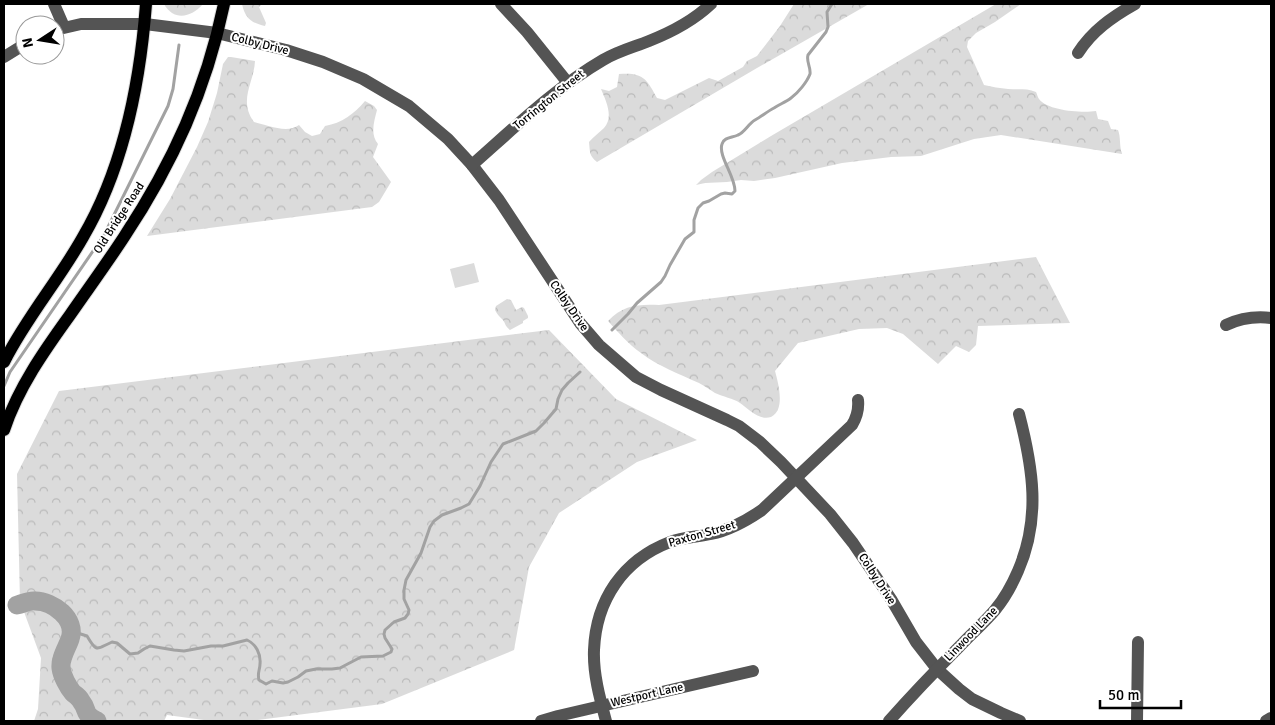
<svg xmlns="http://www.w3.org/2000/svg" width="1275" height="725" viewBox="0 0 1275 725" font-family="Signika,sans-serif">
  <defs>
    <pattern id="forest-crowns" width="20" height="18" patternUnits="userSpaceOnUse" patternTransform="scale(1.25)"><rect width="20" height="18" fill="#dbdbdb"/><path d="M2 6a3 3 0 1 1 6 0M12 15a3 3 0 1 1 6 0" fill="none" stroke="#bababa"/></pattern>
  </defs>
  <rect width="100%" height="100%" fill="#fff"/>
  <path fill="#dbdbdb" d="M474,263L479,282L455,288L450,269Z"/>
  <g fill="url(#forest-crowns)">
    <path d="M164,4H203C192,17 174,22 164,4Z"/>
    <path d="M242,4H262L259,7L266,23L265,26C251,23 245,18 242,4Z"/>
    <path d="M794,4H869L757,68L597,162C589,156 590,151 589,142C593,137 599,133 604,128C614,117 606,101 601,89L609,91L617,87L619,74C643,72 647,79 657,98L665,100L709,78L718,81L743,67L747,61L757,56L780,26Z"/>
    <path d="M996,4H1021L995,22L976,33L968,41L967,47L984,85C992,87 1000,88 1008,89C1018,90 1027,88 1036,92C1037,94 1038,98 1039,99C1048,111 1082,113 1096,111L1098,119L1108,121L1111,129L1118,130C1121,137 1119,145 1122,154L1001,135L974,139L921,156L891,157L842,163L775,178L754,181L741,180L727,182L705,183L696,185L701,180L712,172L771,136Z"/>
    <path d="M228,57H231L255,61C254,83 238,100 254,122C267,125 287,134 299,125L305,132L312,136L320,134L325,126C342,123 354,114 365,101L374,106L377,110C374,122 370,134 378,144L373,157L391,182L379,202L372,207L147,236L170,199L197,147L208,122L217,93L223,64Z"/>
    <path d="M1036,257L1070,323L978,326L976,345L969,352L956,346L938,364L903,334L887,328L859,329L798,343L775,371C778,382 786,410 771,417C759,421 749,409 740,403C733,398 723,397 715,393C710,390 705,386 699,383C679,374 658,366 641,353C628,344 618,332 608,321C623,305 639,304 659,305Z"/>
    <path d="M507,299L511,300L516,310L522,307L524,308L528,316V318L523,321V323L510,330C504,325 506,323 502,319C499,316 497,314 495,310L496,306Z"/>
    <path d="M549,330L616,399L697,440L637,462L559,513L529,567L514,650L382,704L251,721H211L167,715L164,721H34L38,709L41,658L20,601L17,474L59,391Z"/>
  </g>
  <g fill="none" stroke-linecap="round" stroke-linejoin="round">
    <g stroke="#a2a2a2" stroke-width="3">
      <path d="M612,330L628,314L637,303L661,282L665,276L670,265L685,239L694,232V220L698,208L703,203L709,201L721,194L725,193L732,194L735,191C735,176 718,156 722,144C724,137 732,138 738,135C745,132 748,124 755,120C762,116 768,111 774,108C780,104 786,102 791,98C798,93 807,82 810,74C811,67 806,62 808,55L826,32L828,27L827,12L832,4"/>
      <path d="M4,386L10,372L104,235L168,106L173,89L179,45"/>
      <path d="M71,631L87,636C97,653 96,649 112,642L117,643L130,654L138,653L144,649L150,646L174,650L184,651L211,646H223L247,640C256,644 261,654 260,664C260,670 257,673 259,680L266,684L272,681L283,683L288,682L298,677L306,671L316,669H332L340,668L361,657L383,656L391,652L392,649L385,638L384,634L385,630L394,622L405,618L408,614L409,610L404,599V590L406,580L421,553L430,527L434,521L442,515L461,508L469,504L480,486L491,462L503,444L536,431L544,423L556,409L558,399L562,390L568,383L580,372"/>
    </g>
    <path stroke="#a2a2a2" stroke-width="19" d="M17,605C23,604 29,600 35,601C53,601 77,619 70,639C67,648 60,658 61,668C62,676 68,687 73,693C76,695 79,697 81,701C89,711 82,713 97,721"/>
    <defs>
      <g id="major">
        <path d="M4,362C26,318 59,280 83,237C124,167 140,84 146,4"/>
        <path d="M4,430C18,388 44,351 70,315C88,289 107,263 124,237C173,163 206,90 224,4"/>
      </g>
    </defs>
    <use href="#major" stroke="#dbdbdb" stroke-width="14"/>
    <g stroke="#545454" stroke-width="12">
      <path d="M54,4L64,27"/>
      <path d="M501,4L527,32L568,83"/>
      <path d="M55,30L81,24H145L217,33L286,50L323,62L363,79L409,106L448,139L472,165L499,200L580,323L599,345L636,377L661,390L727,420L739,426L760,442L781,462L830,514L853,543L891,599L916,642L937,669L959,689L972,699L1001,713L1020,721"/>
      <path d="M1078,53C1092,31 1112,17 1135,4"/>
      <path d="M4,57L25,44"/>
      <path d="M472,165C514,128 555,88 603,60C618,51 634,47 649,41C672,32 693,21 711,4"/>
      <path d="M1226,325C1241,318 1255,316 1271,318"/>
      <path d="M541,721L558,716L601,706L753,671"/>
      <path d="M606,721C600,699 593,674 594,650C596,600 623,560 670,542C683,537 697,537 711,534C730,530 746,521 762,510L852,425C857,417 859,410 858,400"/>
      <path d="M889,721C912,695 936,670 960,646C971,634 984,623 995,610C1004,599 1012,585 1018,571C1041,518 1033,468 1019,414"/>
      <path d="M1137,721L1138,642"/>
      <path d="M1266,721L1271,718"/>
    </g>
    <use href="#major" stroke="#000" stroke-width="12"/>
  </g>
  <g text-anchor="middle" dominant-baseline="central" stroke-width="4" stroke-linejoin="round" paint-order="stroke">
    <g font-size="12" fill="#000" stroke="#fff">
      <text transform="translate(260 44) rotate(14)">Colby Drive</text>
      <text transform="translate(549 100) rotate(-39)">Torrington Street</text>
      <text transform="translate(119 218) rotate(-57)">Old Bridge Road</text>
      <text transform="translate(569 306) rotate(55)">Colby Drive</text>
      <text transform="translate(702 534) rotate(-16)">Paxton Street</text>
      <text transform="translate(877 579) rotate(57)">Colby Drive</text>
      <text transform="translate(971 634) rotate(-46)">Linwood Lane</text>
      <text transform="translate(647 695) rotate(-13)">Westport Lane</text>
    </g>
  </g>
  <rect width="1275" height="725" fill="none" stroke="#000000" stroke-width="10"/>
  <g transform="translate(40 40) rotate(258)"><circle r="24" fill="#ffffff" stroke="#999999"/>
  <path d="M0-4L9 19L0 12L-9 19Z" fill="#000000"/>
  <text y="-8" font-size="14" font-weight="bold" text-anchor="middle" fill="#000000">N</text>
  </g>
  <path d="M1100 700v8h81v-8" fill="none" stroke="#000000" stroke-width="2.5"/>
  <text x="1108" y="700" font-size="15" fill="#000000" stroke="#ffffff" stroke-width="4" paint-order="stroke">50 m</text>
</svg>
